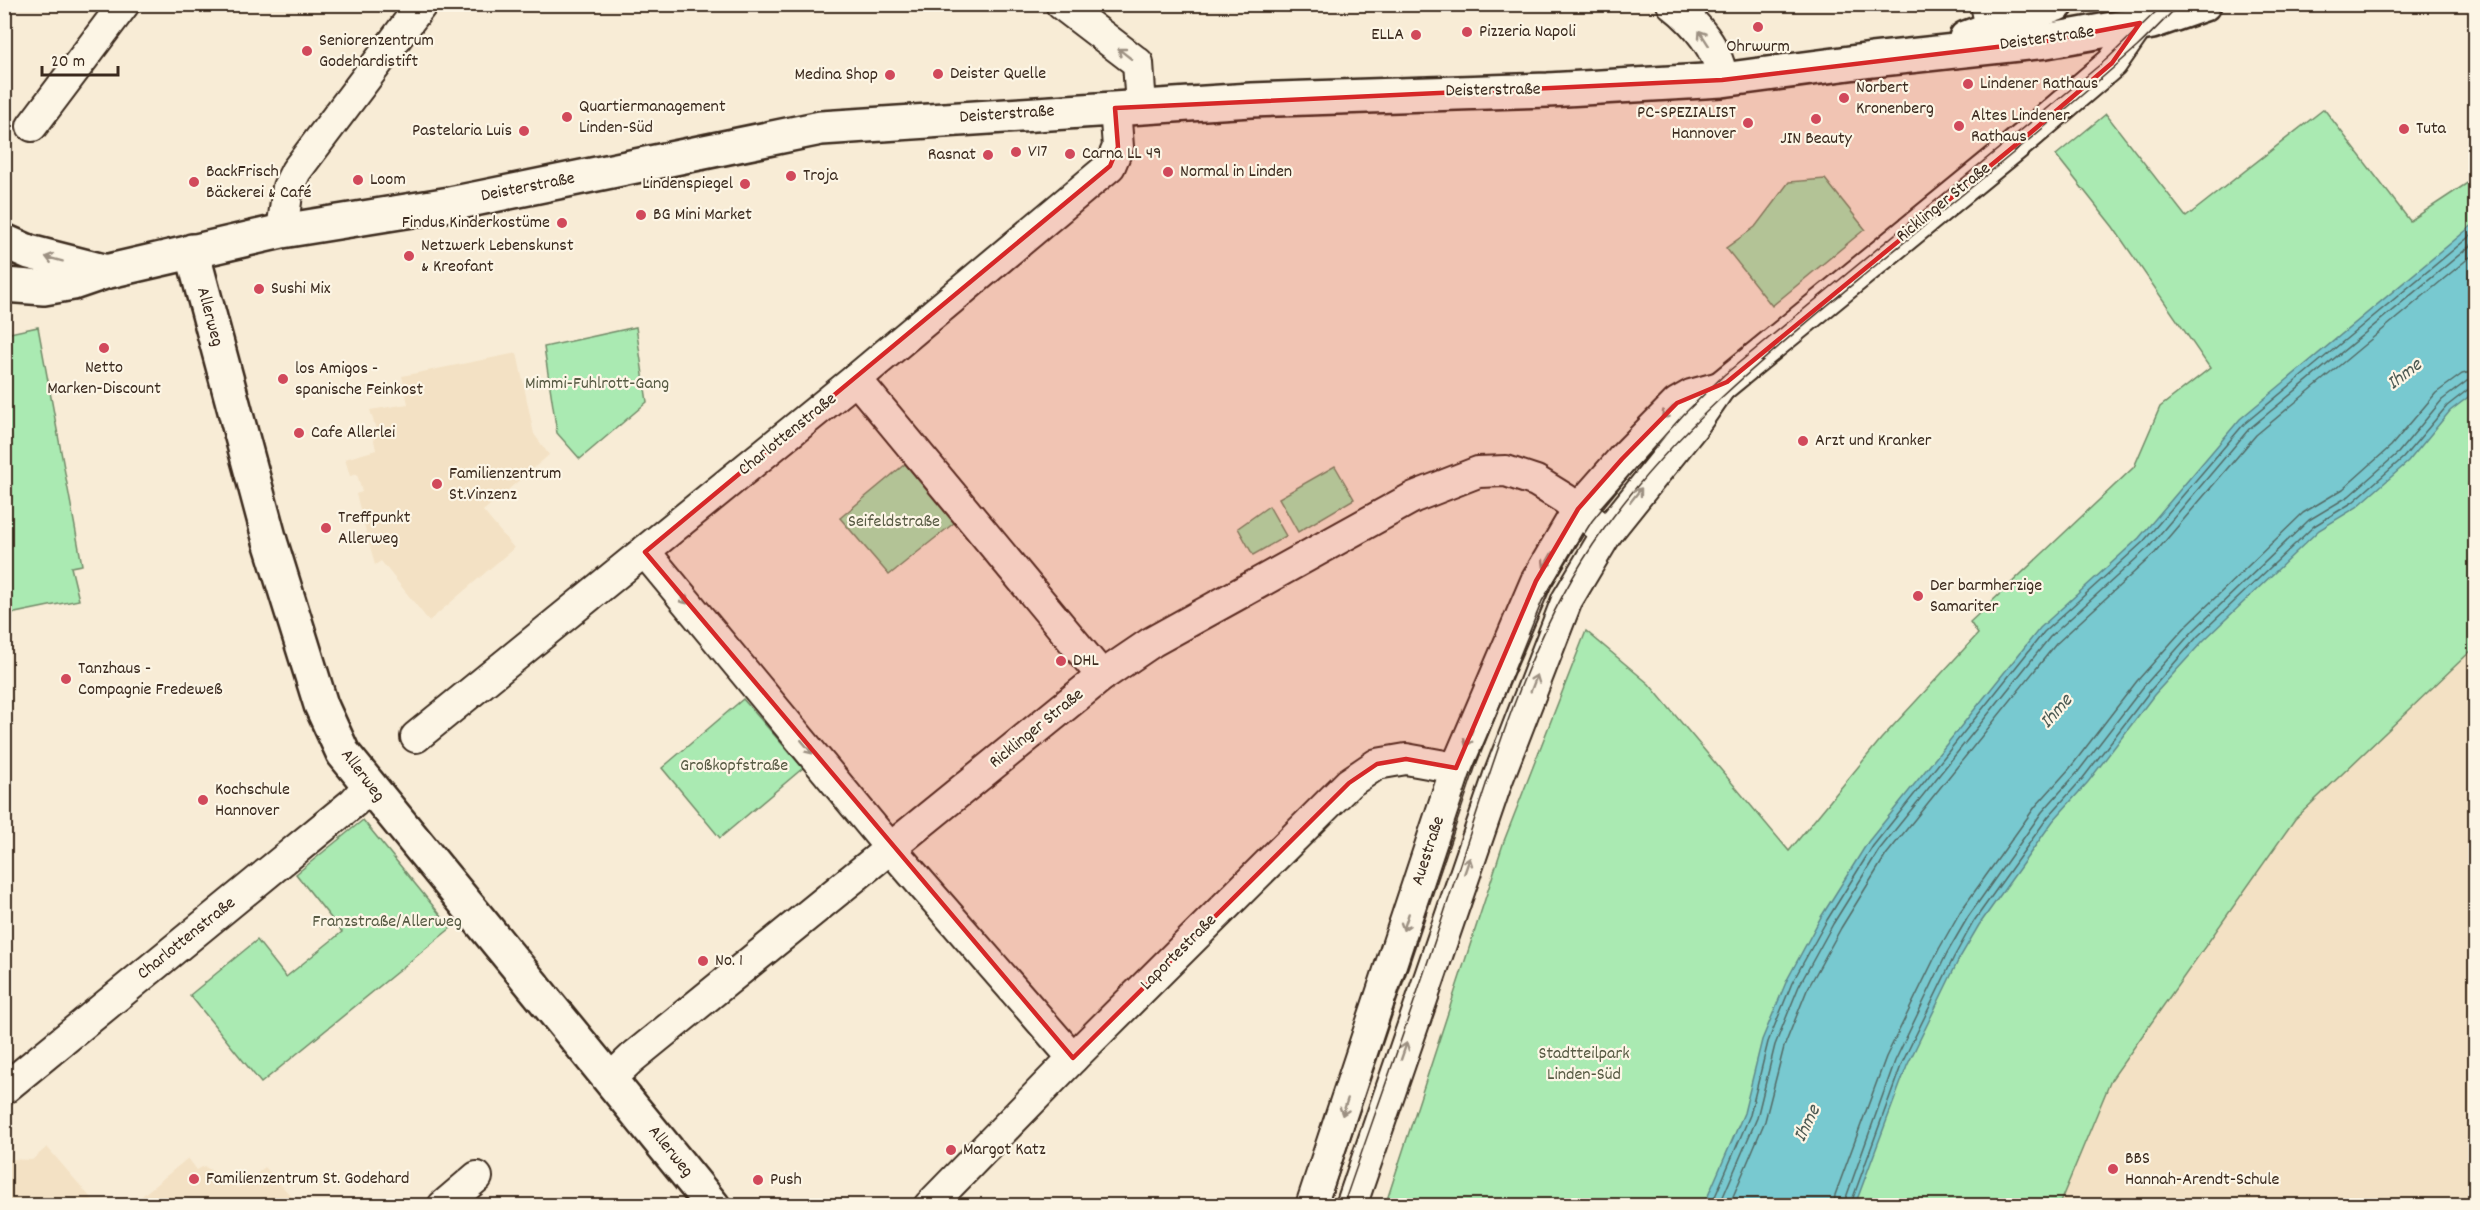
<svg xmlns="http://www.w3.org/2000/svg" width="2480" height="1210" viewBox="0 0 2480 1210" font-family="Dekko,sans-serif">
  <rect width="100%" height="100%" fill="#f8ecd6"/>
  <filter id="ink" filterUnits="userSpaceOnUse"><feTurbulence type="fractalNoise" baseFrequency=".0167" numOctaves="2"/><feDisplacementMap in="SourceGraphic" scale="12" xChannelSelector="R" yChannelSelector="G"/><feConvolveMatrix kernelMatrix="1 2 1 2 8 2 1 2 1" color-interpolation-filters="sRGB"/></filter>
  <g filter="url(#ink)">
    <g fill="#f3e1c4">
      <path d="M517,353L534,434L549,455L483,511L514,548L429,621L381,561L375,565L356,494L362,492L357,474L350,476L345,459L376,450L372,431L376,429L370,410L408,404L402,376Z"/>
      <path d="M2475,647V1205L2059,1206L2111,1080L2295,819Z"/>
      <path d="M4,1146L9,1151L8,1159L32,1160L47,1147L97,1205H5Z"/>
      <path d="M188,1158L197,1170L204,1166L238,1188L265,1167L299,1205H131Z"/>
    </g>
    <g fill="#aaeab2" stroke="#728a68" stroke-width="1.5">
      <path d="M2324,109L2410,221L2475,178V647L2295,819L2111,1080L2059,1205L1385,1206L1504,841L1586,631L1649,684L1789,851L1881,739L1978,634L1970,622L2134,467L2160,407L2210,368L2113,227L2056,155L2106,114L2186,217Z"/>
      <path d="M1825,179L1865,229L1772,306L1726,248L1755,227L1789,182Z"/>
      <path d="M38,327L82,565L71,567L79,600L5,615V334Z"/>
      <path d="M636,327L647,402L580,459L557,433L544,347Z"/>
      <path d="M905,464L954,523L889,575L840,518Z"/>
      <path d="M1335,466L1354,499L1298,532L1279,498Z"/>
      <path d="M1269,506L1286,536L1253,555L1238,528Z"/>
      <path d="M743,699L803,768L720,838L662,768Z"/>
      <path d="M363,820L451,928L261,1083L190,995L257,940L286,977L342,932L296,874Z"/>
    </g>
    <path fill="#78c9d0" stroke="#608989" stroke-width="1.5" d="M2475,223V392L2450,411L2408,462L2357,507L2319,530L2203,641L2154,695L2088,782L2053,821L1979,925L1959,959L1907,1066L1855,1205H1704L1744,1113L1762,1040L1787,980L1821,917L1868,842L2040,628L2139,538L2240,419Z"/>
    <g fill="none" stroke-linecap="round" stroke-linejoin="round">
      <g stroke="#536a65" stroke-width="1.5">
        <path d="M1711,1206L1750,1115L1768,1042L1792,983L1827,920L1873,846L2044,632L2143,542L2244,424L2476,231"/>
        <path d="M1719,1206L1757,1118L1775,1045L1799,986L1833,924L1879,850L2050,637L2149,547L2249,429L2476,241"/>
        <path d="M1729,1206L1765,1121L1784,1047L1807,990L1841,928L1886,855L2056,644L2155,553L2256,435L2476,252"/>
        <path d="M1834,1206L1835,1195L1886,1057L1939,949L1960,912L2035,807L2070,768L2137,681L2187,625L2303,513L2343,489L2391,446L2436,393L2462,374L2476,371"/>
        <path d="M1843,1206L1895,1061L1947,953L1968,917L2042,812L2077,773L2144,686L2193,631L2309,520L2349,496L2398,453L2442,400L2467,381L2476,380"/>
        <path d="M1850,1206L1902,1063L1954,957L1974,921L2048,817L2083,778L2150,691L2198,636L2314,526L2353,502L2403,458L2447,406L2470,388L2476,387"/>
      </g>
      <defs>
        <g id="street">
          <path d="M1061,4L1138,63L1141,106"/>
          <path d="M1672,4C1695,22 1720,50 1722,80"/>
          <path d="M1986,4L1991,28"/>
          <path d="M32,126L124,4"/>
          <path d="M282,231L288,187L296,171L422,4"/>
          <path d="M856,379L1102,676"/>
          <path d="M645,552L891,849L1073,1058"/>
          <path d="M416,737L856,379L1110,166L1118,147L1115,108"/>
          <path d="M611,1078L632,1058L1102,676L1152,642L1414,497L1478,472L1506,471L1536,481L1565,499L1607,533"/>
          <path d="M4,1089L354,802L368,786"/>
          <path d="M443,1206L477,1177"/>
          <path d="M929,1206L1073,1058L1349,783L1377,764L1406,759L1456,768"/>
          <path d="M1311,1206L1456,768L1536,581L1578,509L1622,459L1677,403L1691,395L1720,387"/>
          <path d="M1351,1206L1498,778L1567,600L1607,533L1693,426L1720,387L2029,134L2112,63L2149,10"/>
        </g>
        <g id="secondary">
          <path d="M1966,38L2057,4"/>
          <path d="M4,241L29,252L103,271"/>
          <path d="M192,251L270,541L321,705L343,753L713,1206"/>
          <path d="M4,285L44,288L73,283L105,272L282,231L450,204L821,128L1251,100L1548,90L1722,80L1872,60L2046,41L2152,22L2204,4"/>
        </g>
      </defs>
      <use href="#street" stroke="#3b2a1e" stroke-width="34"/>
      <use href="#secondary" stroke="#3b2a1e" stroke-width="38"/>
      <use href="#street" stroke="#fcf5e5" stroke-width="30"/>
      <use href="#secondary" stroke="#fcf5e5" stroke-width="33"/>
      <g stroke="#3b2a1e" stroke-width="1.5">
        <path d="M1328,1206L1476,765L1542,601L1592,521L1635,468L1684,414L1724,375L2071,89L2108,58L2164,4"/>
        <path d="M1343,1206C1383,1091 1424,977 1461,861C1499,746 1532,629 1604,529C1680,423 1782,343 1881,261C1967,191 2054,121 2137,47C2152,33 2166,18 2180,4"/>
      </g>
    </g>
    <defs><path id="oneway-shaft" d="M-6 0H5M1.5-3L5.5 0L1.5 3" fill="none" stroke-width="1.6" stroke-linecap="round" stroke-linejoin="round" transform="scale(1.5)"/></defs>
    <g stroke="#9c9082">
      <use href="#oneway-shaft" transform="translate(1704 38) rotate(-123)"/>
      <use href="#oneway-shaft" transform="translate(1125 54) rotate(-142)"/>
      <use href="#oneway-shaft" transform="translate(54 259) rotate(-165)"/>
      <use href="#oneway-shaft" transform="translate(1668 412) rotate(135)"/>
      <use href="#oneway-shaft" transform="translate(1636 495) rotate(-52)"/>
      <use href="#oneway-shaft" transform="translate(1548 560) rotate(120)"/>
      <use href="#oneway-shaft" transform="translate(682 597) rotate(50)"/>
      <use href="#oneway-shaft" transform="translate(1534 683) rotate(-69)"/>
      <use href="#oneway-shaft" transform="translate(1469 738) rotate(113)"/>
      <use href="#oneway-shaft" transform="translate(807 747) rotate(50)"/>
      <use href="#oneway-shaft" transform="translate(1467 866) rotate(-71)"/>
      <use href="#oneway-shaft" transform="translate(1406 922) rotate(108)"/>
      <use href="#oneway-shaft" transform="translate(1404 1051) rotate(-71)"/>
      <use href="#oneway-shaft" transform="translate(1345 1107) rotate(108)"/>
    </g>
  </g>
  <path fill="#d62828" fill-opacity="0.2" stroke="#d62828" stroke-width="4.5" stroke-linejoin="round" d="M2140,23L2112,63L2029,134L1727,382L1677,403L1622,459L1578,509L1536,581L1456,768L1406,759L1377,764L1349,783L1073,1058L645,552L1110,166L1118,147L1115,108L1722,80L2046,41Z"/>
  <g fill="#d1495b" stroke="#fcf5e5" stroke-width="2">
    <circle cx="1758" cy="27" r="6"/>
    <circle cx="1467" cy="32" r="6"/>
    <circle cx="1416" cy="35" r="6"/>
    <circle cx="307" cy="51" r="6"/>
    <circle cx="938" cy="74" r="6"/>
    <circle cx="890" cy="75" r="6"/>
    <circle cx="1968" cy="84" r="6"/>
    <circle cx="1844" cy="98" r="6"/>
    <circle cx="567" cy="117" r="6"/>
    <circle cx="1816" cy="119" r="6"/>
    <circle cx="1748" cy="123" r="6"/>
    <circle cx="1959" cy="126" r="6"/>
    <circle cx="2404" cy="129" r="6"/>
    <circle cx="524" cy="131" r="6"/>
    <circle cx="1016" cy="152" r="6"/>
    <circle cx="1070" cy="154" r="6"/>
    <circle cx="988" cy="155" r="6"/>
    <circle cx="1168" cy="172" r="6"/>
    <circle cx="791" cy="176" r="6"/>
    <circle cx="358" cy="180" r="6"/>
    <circle cx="194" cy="182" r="6"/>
    <circle cx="745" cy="184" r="6"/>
    <circle cx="641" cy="215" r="6"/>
    <circle cx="562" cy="223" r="6"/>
    <circle cx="409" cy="256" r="6"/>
    <circle cx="259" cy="289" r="6"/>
    <circle cx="104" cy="348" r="6"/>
    <circle cx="283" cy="379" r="6"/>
    <circle cx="299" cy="433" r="6"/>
    <circle cx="1803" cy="441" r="6"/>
    <circle cx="437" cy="484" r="6"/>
    <circle cx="326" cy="528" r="6"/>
    <circle cx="1918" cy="596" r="6"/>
    <circle cx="1061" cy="661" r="6"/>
    <circle cx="66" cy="679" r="6"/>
    <circle cx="203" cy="800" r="6"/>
    <circle cx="703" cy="961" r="6"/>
    <circle cx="951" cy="1150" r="6"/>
    <circle cx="2113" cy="1169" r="6"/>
    <circle cx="194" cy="1179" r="6"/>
    <circle cx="758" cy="1180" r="6"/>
  </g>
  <g text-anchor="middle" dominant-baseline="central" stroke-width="4.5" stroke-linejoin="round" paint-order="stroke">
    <g font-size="18" fill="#3b2a1e" stroke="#fcf5e5" text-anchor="start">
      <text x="1479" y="32">Pizzeria Napoli</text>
      <text x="1404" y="35" text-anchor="end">ELLA</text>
      <text x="319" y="41">Seniorenzentrum<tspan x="319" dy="21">Godehardistift</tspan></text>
      <text x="1758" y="47" text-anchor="middle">Ohrwurm</text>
      <text x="950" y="74">Deister Quelle</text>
      <text x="878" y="75" text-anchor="end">Medina Shop</text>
      <text x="1980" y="84">Lindener Rathaus</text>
      <text x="1856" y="88">Norbert<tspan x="1856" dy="21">Kronenberg</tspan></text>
      <text x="579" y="107">Quartiermanagement<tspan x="579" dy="21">Linden-Süd</tspan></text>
      <text x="1736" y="113" text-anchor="end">PC-SPEZIALIST<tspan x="1736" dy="21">Hannover</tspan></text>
      <text x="1971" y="116">Altes Lindener<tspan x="1971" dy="21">Rathaus</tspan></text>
      <text x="2416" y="129">Tuta</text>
      <text x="512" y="131" text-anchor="end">Pastelaria Luis</text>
      <text x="1816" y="139" text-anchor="middle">JIN Beauty</text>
      <text x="1028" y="152">V17</text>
      <text x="1082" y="154">Carna LL 49</text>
      <text x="976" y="155" text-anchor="end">Rasnat</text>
      <text x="206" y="172">BackFrisch<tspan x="206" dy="21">Bäckerei &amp; Café</tspan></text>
      <text x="1180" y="172">Normal in Linden</text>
      <text x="803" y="176">Troja</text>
      <text x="370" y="180">Loom</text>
      <text x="733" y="184" text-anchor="end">Lindenspiegel</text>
      <text x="653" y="215">BG Mini Market</text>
      <text x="550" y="223" text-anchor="end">Findus Kinderkostüme</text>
      <text x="421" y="246">Netzwerk Lebenskunst<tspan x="421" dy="21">&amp; Kreofant</tspan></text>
      <text x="271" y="289">Sushi Mix</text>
      <text x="104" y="368" text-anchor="middle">Netto<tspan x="104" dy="21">Marken-Discount</tspan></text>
      <text x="295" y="369">los Amigos -<tspan x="295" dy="21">spanische Feinkost</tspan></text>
      <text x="311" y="433">Cafe Allerlei</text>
      <text x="1815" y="441">Arzt und Kranker</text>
      <text x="449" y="474">Familienzentrum<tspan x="449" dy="21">St.Vinzenz</tspan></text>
      <text x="338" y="518">Treffpunkt<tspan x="338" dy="21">Allerweg</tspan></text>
      <text x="1930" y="586">Der barmherzige<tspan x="1930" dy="21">Samariter</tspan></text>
      <text x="1073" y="661">DHL</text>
      <text x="78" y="669">Tanzhaus -<tspan x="78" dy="21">Compagnie Fredeweß</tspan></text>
      <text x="215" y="790">Kochschule<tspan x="215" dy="21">Hannover</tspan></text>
      <text x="715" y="961">No. 1</text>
      <text x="963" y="1150">Margot Katz</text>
      <text x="2125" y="1159">BBS<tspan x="2125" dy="21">Hannah-Arendt-Schule</tspan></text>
      <text x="206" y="1179">Familienzentrum St. Godehard</text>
      <text x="770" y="1180">Push</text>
    </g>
    <g font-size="18" fill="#3b2a1e" stroke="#fcf5e5">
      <text transform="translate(2047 39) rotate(-8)">Deisterstraße</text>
      <text transform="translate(1493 91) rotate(-1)">Deisterstraße</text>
      <text transform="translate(1007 115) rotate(-4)">Deisterstraße</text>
      <text transform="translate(528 188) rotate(-11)">Deisterstraße</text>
      <text transform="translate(1944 203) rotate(-39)">Ricklinger Straße</text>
      <text transform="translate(209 317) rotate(75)">Allerweg</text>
      <text transform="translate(788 435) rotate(-39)">Charlottenstraße</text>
      <text transform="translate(1037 729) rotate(-39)">Ricklinger Straße</text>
      <text transform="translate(362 776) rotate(53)">Allerweg</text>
      <text transform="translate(1429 851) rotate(-72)">Auestraße</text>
      <text transform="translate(187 939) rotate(-39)">Charlottenstraße</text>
      <text transform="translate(1179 953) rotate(-45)">Laportestraße</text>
      <text transform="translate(670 1152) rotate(51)">Allerweg</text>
    </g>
    <g font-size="18" fill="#575a43" stroke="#fcf5e5">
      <text x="597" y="384">Mimmi-Fuhlrott-Gang</text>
      <text x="894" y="522">Seifeldstraße</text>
      <text x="734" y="766">Großkopfstraße</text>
      <text x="387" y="922">Franzstraße/Allerweg</text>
      <text x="1584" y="1054">Stadtteilpark<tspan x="1584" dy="21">Linden-Süd</tspan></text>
    </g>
    <g font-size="20" font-style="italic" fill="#4d5a53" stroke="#fcf5e5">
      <text transform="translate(2405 375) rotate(-38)">Ihme</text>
      <text transform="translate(2057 712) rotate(-49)">Ihme</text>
      <text transform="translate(1808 1124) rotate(-65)">Ihme</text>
    </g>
  </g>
  <rect width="2480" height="1210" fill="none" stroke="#fcf5e5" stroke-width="24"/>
  <rect x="12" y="12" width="2456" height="1186" fill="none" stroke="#3b2a1e" stroke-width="2" filter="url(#ink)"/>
  <path d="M42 66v9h76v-9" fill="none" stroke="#3b2a1e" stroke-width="3"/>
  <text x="51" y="66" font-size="18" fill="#3b2a1e" stroke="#fcf5e5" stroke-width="4.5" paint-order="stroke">20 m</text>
</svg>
